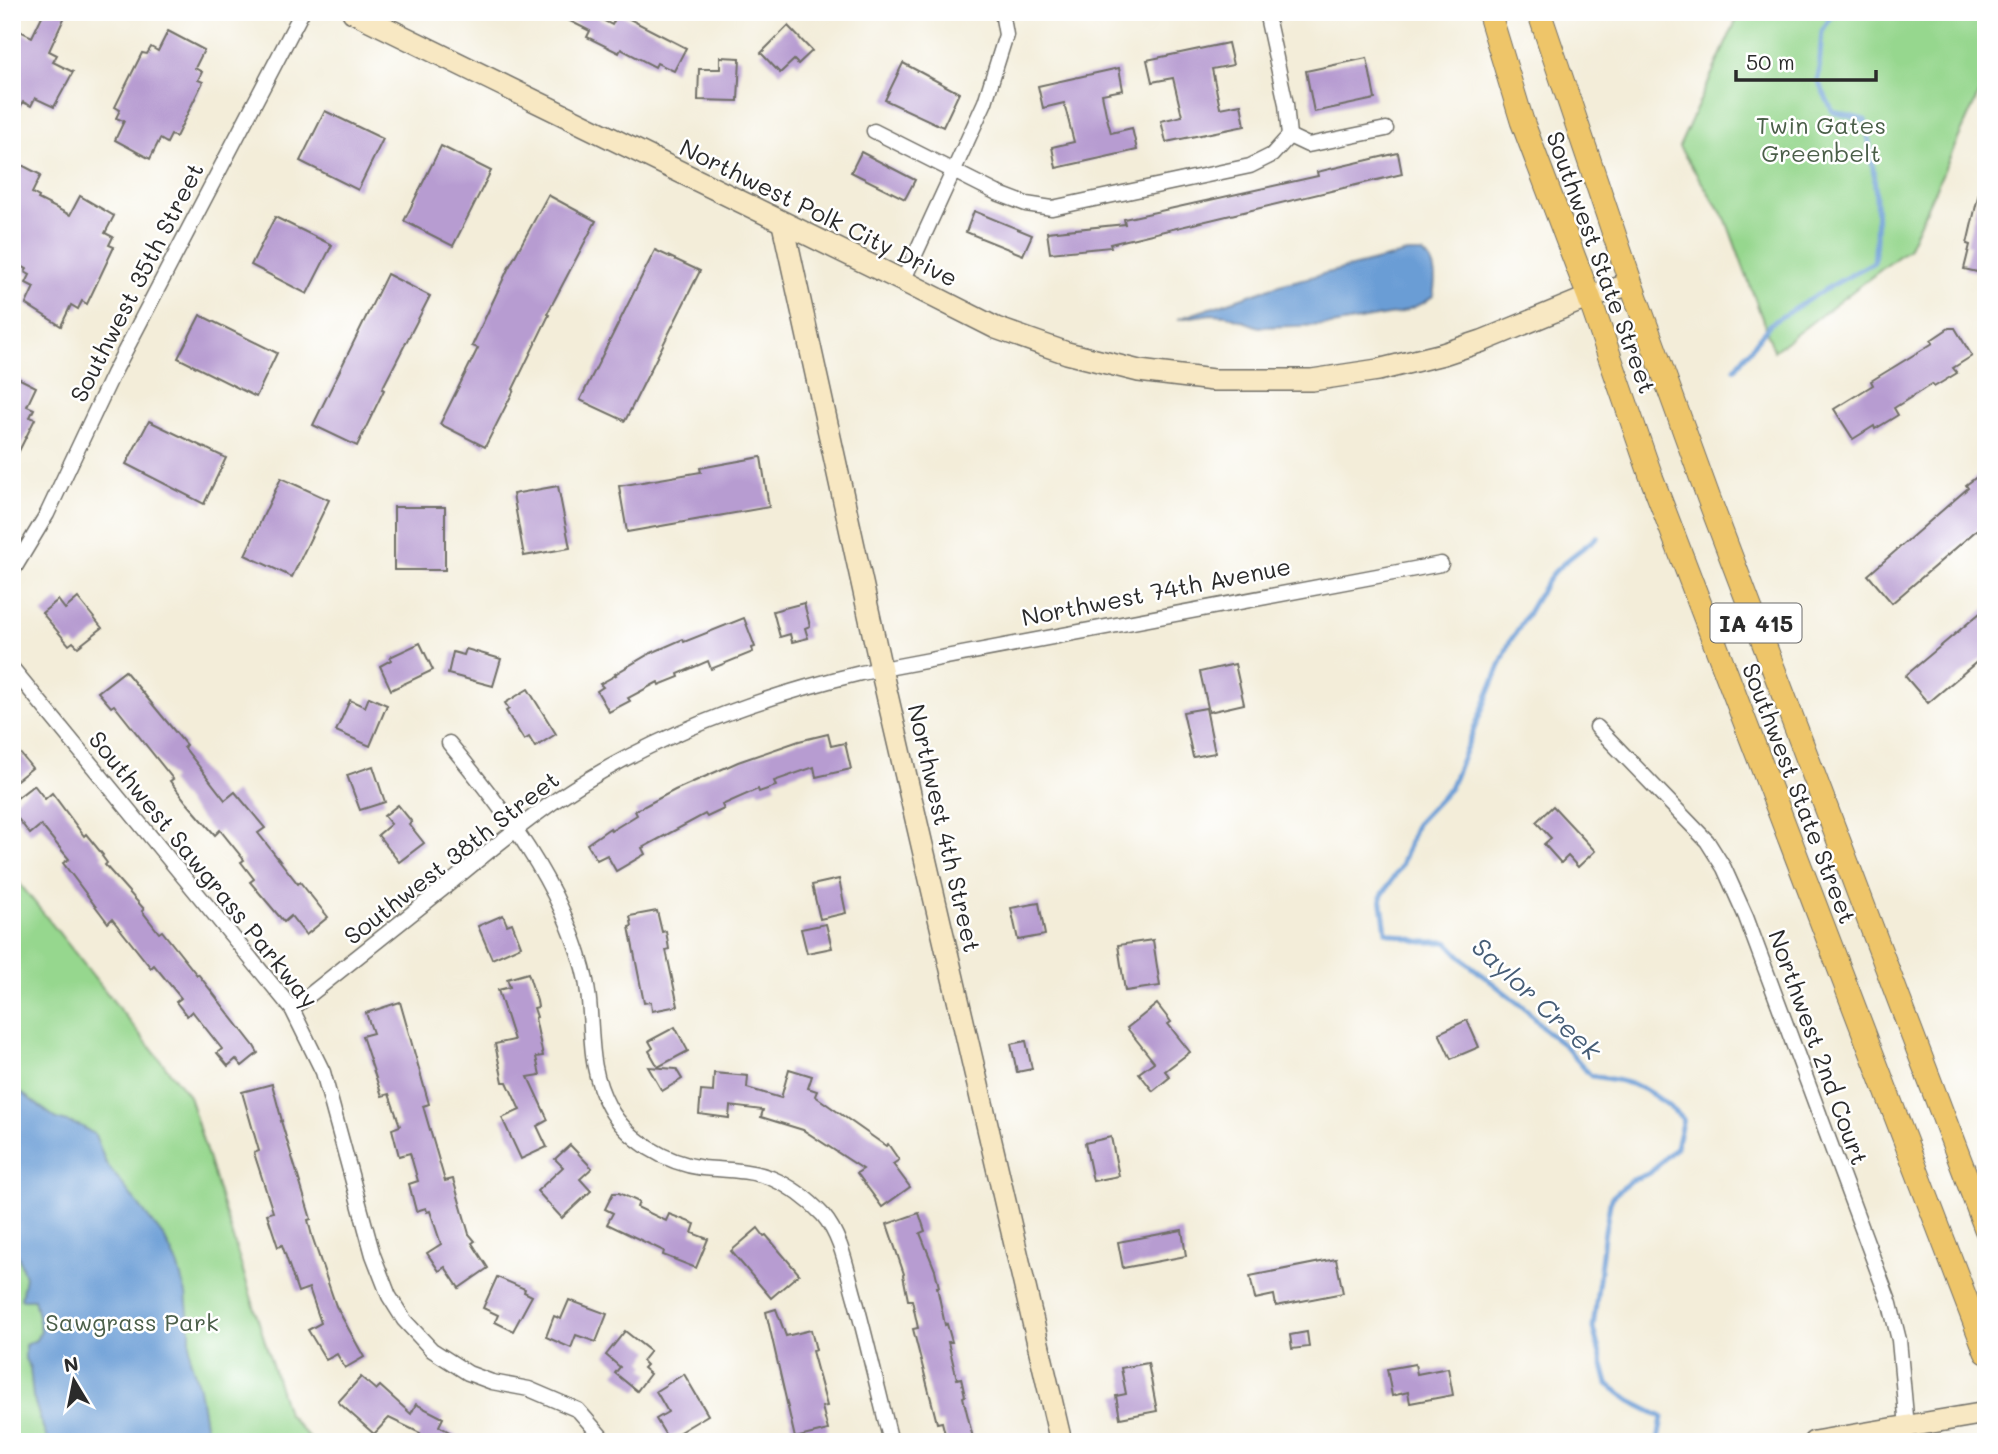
<svg xmlns="http://www.w3.org/2000/svg" width="1998" height="1454" viewBox="0 0 1998 1454" font-family="Mali,sans-serif">
  <rect width="100%" height="100%" fill="#fff"/>
  <filter id="ink" filterUnits="userSpaceOnUse"><feTurbulence type="fractalNoise" baseFrequency=".0143" numOctaves="2"/><feDisplacementMap in="SourceGraphic" scale="14" xChannelSelector="R" yChannelSelector="G"/><feConvolveMatrix kernelMatrix="1 2 1 2 8 2 1 2 1" color-interpolation-filters="sRGB"/></filter>
  <filter id="wash" filterUnits="userSpaceOnUse"><feTurbulence type="fractalNoise" baseFrequency=".00686" numOctaves="4" result="noise"/><feDisplacementMap in="SourceGraphic" scale="28" xChannelSelector="R" yChannelSelector="G"/><feGaussianBlur stdDeviation="1.57" result="paint"/><feColorMatrix in="noise" values="0 0 0 0 0 0 0 0 0 0 0 0 0 0 0 0 0 1.4 0 .05"/><feComposite in="paint" operator="in"/></filter>
  <g filter="url(#wash)">
    <rect width="100%" height="100%" fill="#f3edd9"/>
    <g fill="#96d78e" stroke="#60815c" stroke-width="2">
      <path d="M1740,12H1986V78L1908,249L1774,351L1726,220L1679,147Z"/>
      <path d="M12,874L189,1096L287,1413L313,1442H12Z"/>
    </g>
    <g fill="#6a9dd5" stroke="#4a6480" stroke-width="2">
      <path d="M1407,253H1423C1437,265 1436,279 1433,296L1423,303L1400,313L1331,325L1259,327L1226,315L1211,314L1178,319L1279,285Z"/>
      <path d="M12,1086L57,1119L81,1126L95,1135L106,1163L165,1239L177,1264L186,1294L190,1332V1358L199,1388L208,1442H48L33,1397L30,1368L25,1359V1345L36,1340L41,1330L34,1299H21L25,1277L12,1236Z"/>
    </g>
    <g fill="none" stroke-linecap="round" stroke-linejoin="round">
      <g stroke="#6a9dd5" stroke-width="5">
        <path d="M1876,12L1879,14L1881,12"/>
        <path d="M1735,369L1770,324L1824,290L1874,262C1880,212 1875,170 1865,120L1833,112L1818,81L1822,31L1834,12"/>
        <path d="M1597,537C1583,549 1563,561 1551,576C1535,597 1526,620 1510,641L1450,788L1416,824L1401,866L1381,897L1386,932L1422,942H1447L1466,962L1527,1010L1548,1033L1565,1046L1591,1076C1634,1081 1651,1089 1683,1119L1676,1147L1650,1173L1630,1181L1611,1198L1604,1237L1593,1328L1608,1384L1630,1401L1662,1417L1658,1442"/>
      </g>
    </g>
    <g id="blocks">
      <g fill="#b79cd1">
        <path d="M44,12H67L49,51L57,55L53,62L73,72L54,107L35,98L31,106L23,102L12,122V27L32,37Z"/>
        <path d="M552,12H587L612,25L618,13L686,48L674,71L657,63L655,67L621,49L619,53L587,37L590,31Z"/>
        <path d="M788,26L812,51L798,64L794,60L780,73L761,53Z"/>
        <path d="M168,31L204,50L195,68L202,72L198,80L203,82L176,137L171,135L167,143L160,139L150,159L115,140L124,121L116,118L120,110L115,107L142,53L147,54L151,47L158,51Z"/>
        <path d="M1228,43L1233,65L1212,69L1220,108L1241,104L1245,126L1166,142L1161,121L1182,116L1173,78L1152,82L1147,60Z"/>
        <path d="M720,57L740,58L738,101L698,100L699,69H720Z"/>
        <path d="M1367,58L1375,99L1314,112L1306,71Z"/>
        <path d="M903,63L959,93L943,127L885,100Z"/>
        <path d="M1119,68L1123,90L1102,94L1106,114L1111,133L1132,128L1137,150L1056,168L1052,147L1074,142L1064,103L1043,108L1038,86Z"/>
        <path d="M325,111L383,139L358,190L300,161Z"/>
        <path d="M441,146L491,171L453,246L404,221Z"/>
        <path d="M861,152L915,180L905,199L851,172Z"/>
        <path d="M1398,153L1402,174L1110,244L1111,247L1050,253L1047,232L1125,224L1124,219L1318,176L1317,172Z"/>
        <path d="M12,160L41,175L32,193L39,197L38,199L70,215L80,196L114,216L105,233L113,237L109,245L114,247L97,283L87,304L82,301L78,309L71,305L61,326L26,304L34,287L26,283L30,275L25,272L27,269L12,261Z"/>
        <path d="M1980,188L1986,189V274L1964,269L1970,245L1967,244Z"/>
        <path d="M548,195L596,221L547,314L549,315L513,389L514,390L485,447L440,424L478,348L472,346L508,269Z"/>
        <path d="M974,211L1032,235L1023,255L966,232Z"/>
        <path d="M275,217L332,245L307,294L251,265Z"/>
        <path d="M655,250L700,271L625,421L580,400Z"/>
        <path d="M387,274L430,296L382,389L384,390L357,446L313,425Z"/>
        <path d="M200,315L277,353L256,397L178,358Z"/>
        <path d="M1949,328H1955L1972,356L1953,368L1957,373L1934,387L1932,384L1894,408L1898,415L1875,429L1874,426L1853,439L1834,409L1873,385L1871,381L1933,343L1931,340Z"/>
        <path d="M12,375L36,387L27,406L34,409L30,417L35,419L12,465Z"/>
        <path d="M149,421L226,458L204,504L126,464Z"/>
        <path d="M761,457L769,507L627,532L619,486L701,472L700,468Z"/>
        <path d="M1986,470V522L1892,603L1868,575L1968,488L1966,485Z"/>
        <path d="M281,478L329,500L292,577L245,555Z"/>
        <path d="M558,486L570,548L524,556L513,494Z"/>
        <rect x="394" y="507" width="51" height="63"/>
        <path d="M78,598L102,628L78,647L73,642L69,645L42,613L58,600L65,609Z"/>
        <path d="M804,603L810,626L805,628L808,638L792,642L790,634L780,637L773,611Z"/>
        <path d="M1986,608V654L1928,703L1905,676Z"/>
        <path d="M744,618L755,647L752,648L753,652L711,669L708,661L678,674L679,677L659,685L658,682L628,698L630,701L609,712L597,691L603,687L600,684L616,675L615,674L649,654L683,639L684,642Z"/>
        <path d="M420,643L433,670L391,690L380,666L391,660L390,657Z"/>
        <path d="M466,649L501,659L493,686L448,674L453,652L464,655Z"/>
        <path d="M1235,664L1244,704L1209,712L1200,672Z"/>
        <path d="M125,671L186,745L184,747L225,800L235,792L265,828L258,833L298,884L300,882L328,917L306,935L291,916L284,922L262,896L250,882L254,879L241,862L244,860L220,830L215,835L187,803L170,781L173,779L114,705L111,707L98,692Z"/>
        <path d="M528,689L556,734L535,747L529,737L524,740L506,711L509,709L505,703Z"/>
        <path d="M369,697L387,705L370,746L336,731L350,700L365,707Z"/>
        <path d="M1206,708L1215,753L1193,757L1183,712Z"/>
        <path d="M828,734L831,746L845,743L851,769L816,777L814,767L774,781L776,786L759,792L758,789L722,805L724,809L707,817L705,814L642,848L645,854L616,871L607,855L597,860L587,844L610,828L611,831L637,815L635,811L675,790L738,762L799,741Z"/>
        <path d="M12,743L32,768L12,784Z"/>
        <path d="M373,766L385,802L360,810L347,775Z"/>
        <path d="M34,785L45,799L52,793L84,836L86,834L103,855L102,856L107,863L105,865L144,909L142,911L159,933L162,931L197,975L198,974L254,1046L258,1053L242,1066L236,1059L228,1066L217,1053L222,1049L192,1011L187,1016L176,1002L181,998L154,965L151,968L112,919L108,923L63,863L69,859L41,825L30,834L12,811V802Z"/>
        <path d="M398,805L412,822L409,824L424,843L399,862L378,835L391,824L384,816Z"/>
        <path d="M1553,806L1595,851L1578,867L1568,856L1561,863L1544,844L1551,838L1536,822Z"/>
        <path d="M839,879L846,913L820,919L812,885Z"/>
        <path d="M1039,903L1045,935L1018,940L1011,908Z"/>
        <path d="M657,911L662,932L666,931L669,949L666,950L678,1006L652,1011L651,1002L644,1003L629,927L632,926L630,916Z"/>
        <path d="M503,915L507,925L512,923L521,946L492,959L478,926Z"/>
        <path d="M826,924L832,948L807,953L801,929Z"/>
        <path d="M1153,940L1160,986L1125,991L1118,945Z"/>
        <path d="M528,973L537,1001L538,1007L534,1008L537,1017L535,1018L543,1056L536,1057L540,1075L528,1077L548,1120L537,1126L547,1147L521,1159L502,1118L520,1110L507,1082H503L495,1044L514,1040L498,990L510,987L507,979Z"/>
        <path d="M400,1002L429,1104L423,1106L445,1181L453,1179L469,1234L475,1241L472,1243L488,1268L459,1288L445,1267L439,1271L427,1253L441,1244L430,1211L427,1212L426,1208L416,1211L409,1184L418,1181L410,1153L399,1156L392,1129L400,1126L389,1094L382,1096L362,1036L373,1033L366,1013Z"/>
        <path d="M1157,1004L1171,1022L1168,1024L1190,1052L1165,1071L1170,1077L1153,1091L1139,1073L1154,1062L1127,1028Z"/>
        <path d="M1467,1020L1479,1047L1451,1059L1439,1033Z"/>
        <path d="M675,1027L688,1051L658,1067L649,1051L653,1048L649,1041Z"/>
        <path d="M1026,1041L1032,1069L1017,1072L1011,1044Z"/>
        <path d="M648,1067L676,1069L682,1079L662,1091Z"/>
        <path d="M789,1069L812,1076L808,1088L817,1091L815,1096L886,1146L888,1144L899,1160L893,1164L910,1187L882,1207L857,1173L863,1169L803,1130L761,1117L763,1110L730,1106L729,1118L699,1114L701,1091L713,1092L714,1073L748,1076L747,1088L781,1098Z"/>
        <path d="M272,1084L282,1121H281L311,1219L308,1220L312,1236L336,1306L364,1357L345,1368L337,1354L326,1360L308,1330L321,1323L309,1288L298,1292L282,1245L278,1247L267,1214L273,1212L254,1153L259,1151L242,1092Z"/>
        <path d="M1111,1137L1119,1176L1093,1181L1085,1143Z"/>
        <path d="M570,1145L592,1168L580,1179L591,1191L562,1218L537,1191L563,1167L555,1159Z"/>
        <path d="M613,1193H619L639,1202L637,1207L666,1221L669,1214L695,1224L692,1233L708,1239L696,1268L663,1255L664,1251L607,1224L613,1213L605,1209Z"/>
        <path d="M919,1213L925,1231L920,1233L935,1270L939,1287H937L945,1325L947,1324L952,1342H948L957,1379L961,1378L965,1396L963,1397L974,1442H947L942,1422L937,1423L913,1329L918,1328L912,1300H908L903,1275L904,1274L887,1224Z"/>
        <path d="M758,1228L764,1236L766,1235L799,1274L771,1298L731,1251Z"/>
        <path d="M1182,1230L1186,1256L1123,1268L1118,1242Z"/>
        <path d="M1336,1259L1343,1293L1276,1306L1274,1295L1255,1299L1250,1276Z"/>
        <path d="M497,1277L525,1289L524,1292L532,1296L513,1331L495,1322L498,1315L483,1308Z"/>
        <path d="M569,1300L607,1314L596,1342L576,1335L571,1348L546,1337L554,1316L561,1319Z"/>
        <path d="M776,1309L786,1336L811,1330L816,1350L812,1351L827,1406L822,1407L828,1430L795,1438L766,1312Z"/>
        <path d="M625,1331L650,1351L642,1361L646,1365L643,1368L650,1374L637,1391L615,1373L620,1367L606,1355Z"/>
        <path d="M1307,1332L1309,1347L1292,1349L1290,1335Z"/>
        <path d="M1148,1363L1157,1411L1120,1418L1116,1396L1126,1394L1121,1368Z"/>
        <path d="M1415,1364L1417,1374L1448,1368L1453,1395L1410,1403L1408,1392L1392,1396L1387,1369Z"/>
        <path d="M684,1374L708,1415L668,1439L656,1419L668,1412L656,1391Z"/>
        <path d="M361,1377L376,1390L380,1386L411,1414L416,1404L443,1418L439,1426L467,1442H415L420,1433L389,1418L374,1434L338,1402Z"/>
      </g>
    </g>
  </g>
  <g filter="url(#ink)">
    <use href="#blocks" fill-opacity="0" stroke="#716f68" stroke-width="2"/>
    <g fill="none" stroke-linecap="round" stroke-linejoin="round">
      <defs>
        <g id="street">
          <path d="M1266,12L1286,104L1289,136"/>
          <path d="M874,131L997,193L1026,204L1052,208L1250,166L1272,155L1289,136L1308,145L1386,129"/>
          <path d="M903,281L985,102L1006,35L1002,12"/>
          <path d="M12,572L47,514L113,374L302,12"/>
          <path d="M12,668L292,1009L323,1072L373,1255L389,1296L404,1320L432,1350L468,1373L492,1382L529,1389L578,1410L606,1442"/>
          <path d="M1597,727L1707,841L1724,868L1746,917L1890,1304L1899,1340L1907,1427"/>
          <path d="M449,743C505,811 559,881 583,968C597,1017 583,1059 609,1107C627,1140 666,1163 703,1168C726,1170 750,1170 771,1178C790,1186 809,1200 823,1215C842,1237 847,1271 855,1298C868,1346 879,1394 891,1442"/>
          <path d="M292,1009C345,967 397,925 450,883C485,854 521,824 559,798C650,737 755,698 861,673L1441,564"/>
        </g>
        <g id="secondary">
          <path d="M353,12L903,281L996,328L1067,353L1139,371L1213,380H1312L1378,370L1443,354L1482,341L1589,297L1631,284"/>
          <path d="M783,224L881,669L1061,1442"/>
          <path d="M1814,1442L1986,1413"/>
        </g>
        <g id="primary">
          <path d="M1489,12L1522,121L1589,297L1652,479L1986,1352"/>
          <path d="M1539,12L1631,284L1709,499L1986,1229"/>
        </g>
      </defs>
      <use href="#street" stroke="#716f68" stroke-width="17"/>
      <use href="#secondary" stroke="#716f68" stroke-width="24"/>
      <use href="#primary" stroke="#716f68" stroke-width="25"/>
      <use href="#street" stroke="#fff" stroke-width="14"/>
      <use href="#secondary" stroke="#f8e8c3" stroke-width="21"/>
      <use href="#primary" stroke="#eec569" stroke-width="23"/>
    </g>
  </g>
  <g text-anchor="middle" dominant-baseline="central" stroke-width="5" stroke-linejoin="round" paint-order="stroke">
    <rect fill="#fff" stroke="#6b6b6b" stroke-width="2" x="1710.5" y="603.5" width="91" height="39" rx="5"/>
    <g font-size="23" font-weight="bold" fill="#2b2b2b">
      <text x="1756" y="623">IA 415</text>
    </g>
    <g font-size="24" fill="#4b5f49" stroke="#fff">
      <text x="1821" y="124">Twin Gates<tspan x="1821" dy="28">Greenbelt</tspan></text>
      <text x="132" y="1321">Sawgrass Park</text>
    </g>
    <g font-size="24" fill="#2b2b2b" stroke="#fff">
      <text transform="translate(819 212) rotate(26)">Northwest Polk City Drive</text>
      <text transform="translate(1602 262) rotate(70)">Southwest State Street</text>
      <text transform="translate(136 282) rotate(-63)">Southwest 35th Street</text>
      <text transform="translate(1156 591) rotate(-11)">Northwest 74th Avenue</text>
      <text transform="translate(1800 793) rotate(69)">Southwest State Street</text>
      <text transform="translate(945 828) rotate(77)">Northwest 4th Street</text>
      <text transform="translate(451 857) rotate(-38)">Southwest 38th Street</text>
      <text transform="translate(204 869) rotate(51)">Southwest Sawgrass Parkway</text>
      <text transform="translate(1819 1047) rotate(70)">Northwest 2nd Court</text>
    </g>
    <g font-size="26" font-style="italic" fill="#475e77" stroke="#fff">
      <text transform="translate(1537 998) rotate(43)">Saylor Creek</text>
    </g>
  </g>
  <rect width="1998" height="1454" fill="none" stroke="#fff" stroke-width="42"/>
  <g transform="translate(74 1381) rotate(350)" stroke="#ffffff" stroke-width="5" paint-order="stroke">
  <path d="M0-5L12 26L0 18L-12 26Z" fill="#2b2b2b"/>
  <text y="-10" font-size="19" font-weight="bold" text-anchor="middle" fill="#2b2b2b">N</text>
  </g>
  <path d="M1736 70v10h140v-10" fill="none" stroke="#2b2b2b" stroke-width="3.5"/>
  <text x="1746" y="70" font-size="21" fill="#2b2b2b" stroke="#ffffff" stroke-width="5" paint-order="stroke">50 m</text>
</svg>
